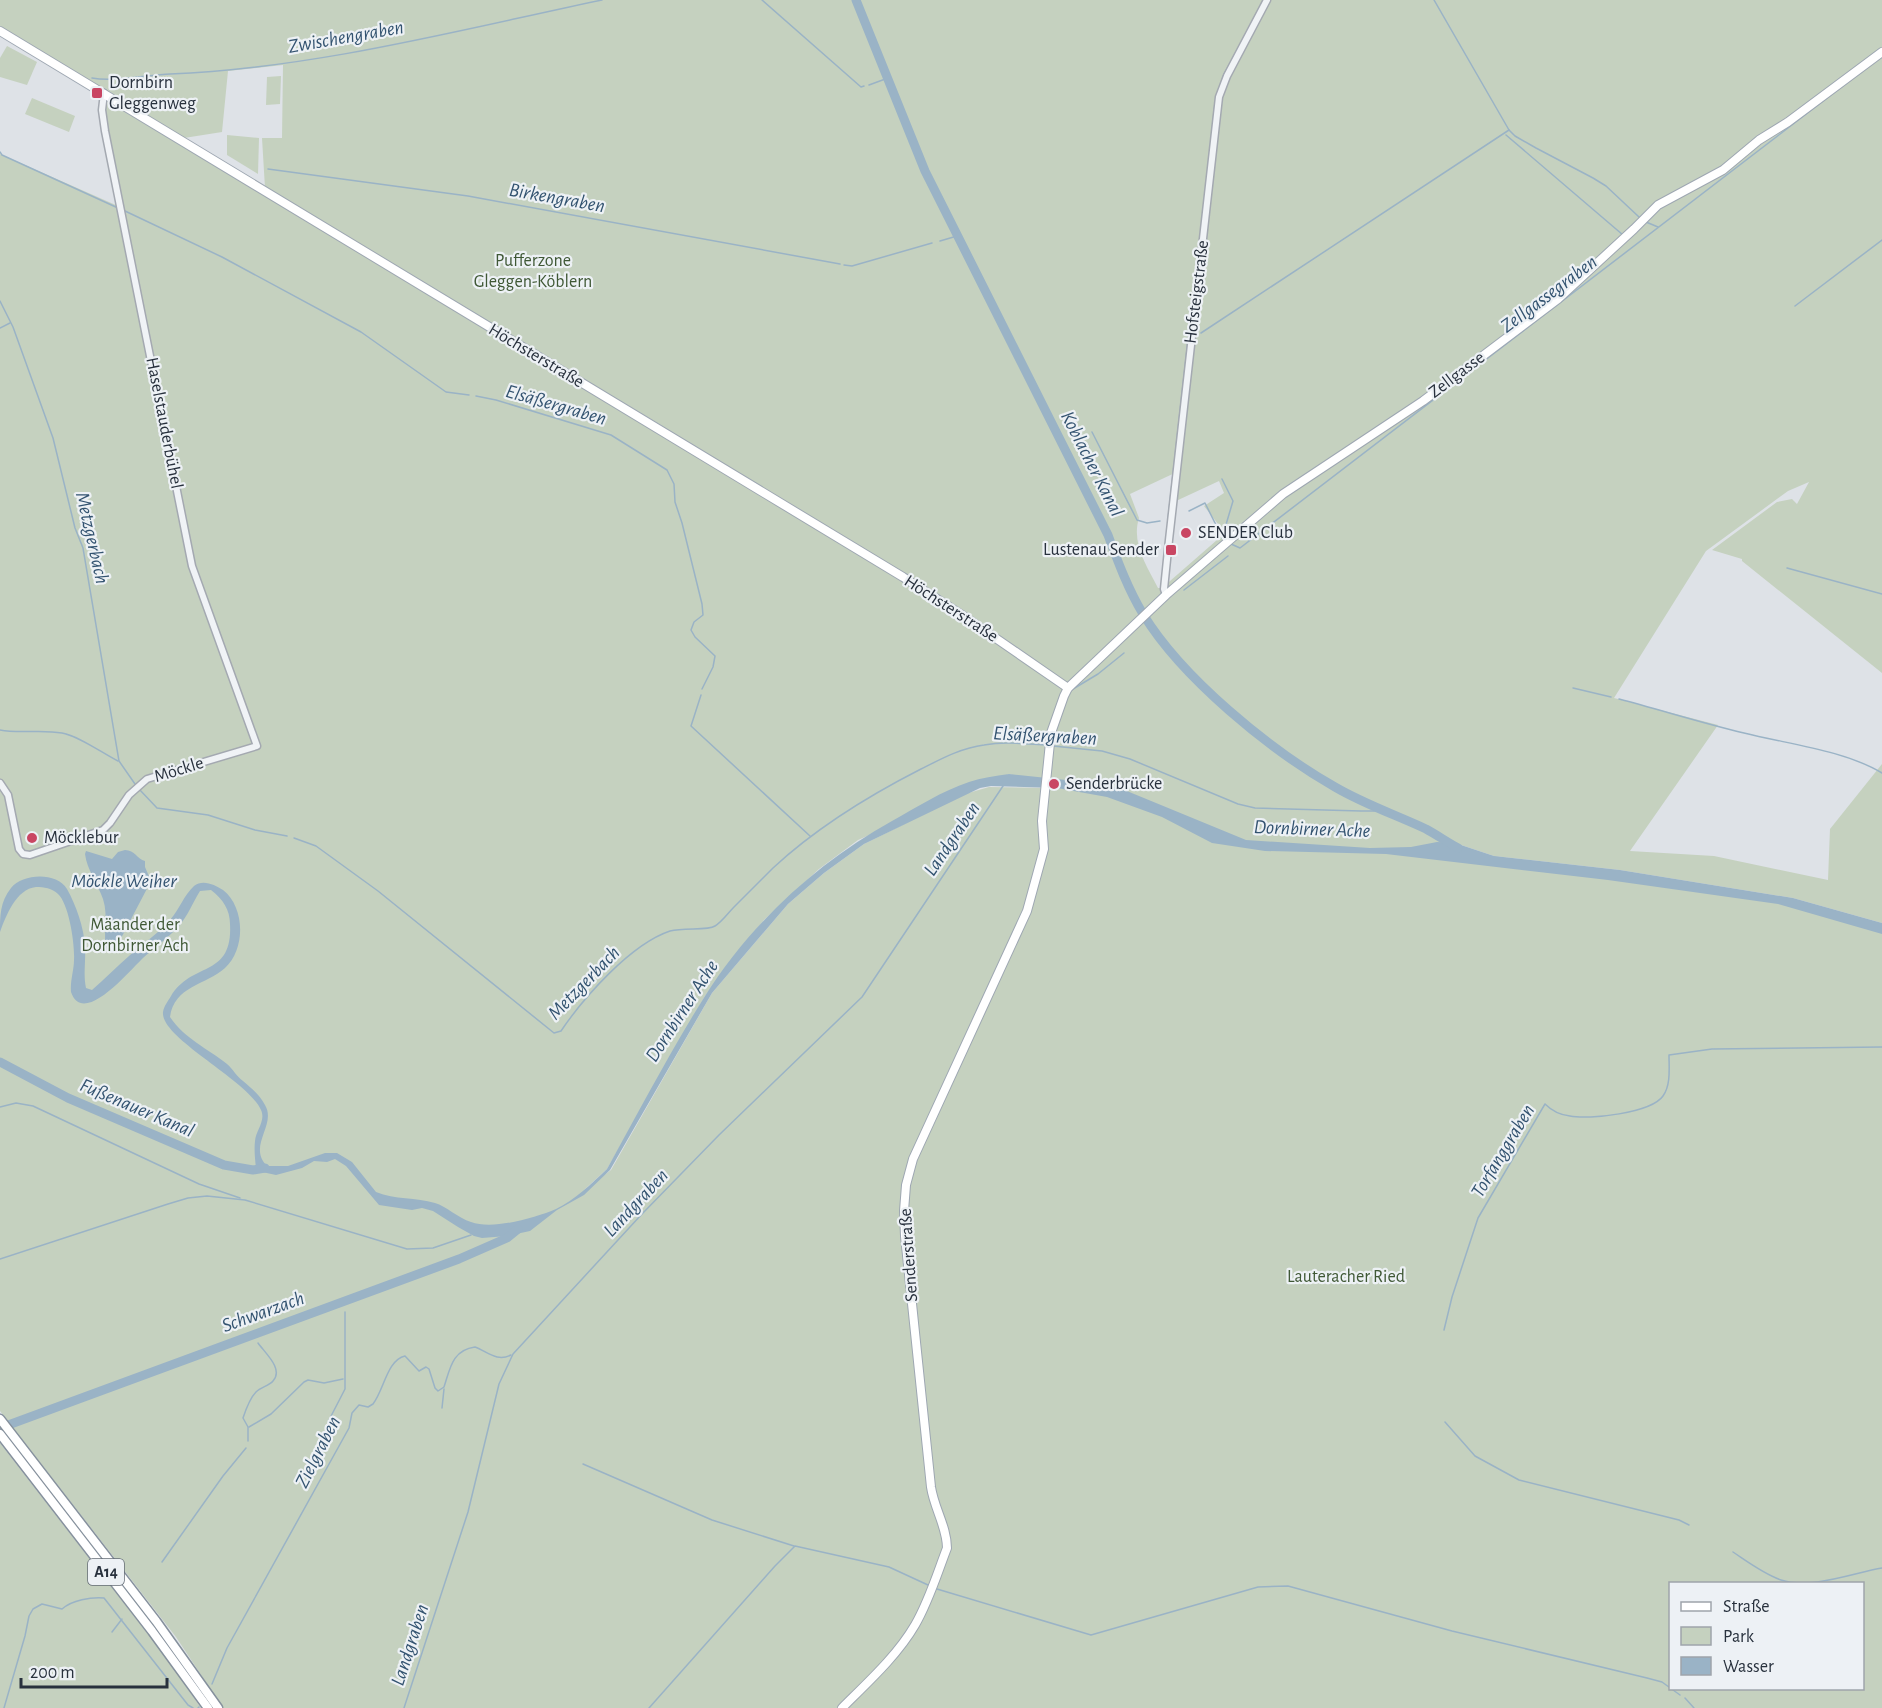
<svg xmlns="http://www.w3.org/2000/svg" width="1882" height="1708" viewBox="0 0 1882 1708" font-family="'Alegreya Sans',sans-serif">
  <rect width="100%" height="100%" fill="#dee2e7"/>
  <g fill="#c5d1bf" fill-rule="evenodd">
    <path d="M0,0H1882V673L1742,561V559L1712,550L1777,502L1792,499L1797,504L1809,482L1788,491L1706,551L1614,698L1718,725L1630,851L1714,856L1828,880L1830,829L1882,764V923L1793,898L1620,870L1494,856L1455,843L1448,849L1792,902L1882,929V1708H223L176,1637L0,1411V154L118,206L104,112L106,97L824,533L1066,683L663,429L664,427L624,403L622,405L265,188L262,138H282L283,65L228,71L222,132L184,138L0,27ZM1179,471L1176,501L1219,481L1224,493L1204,506L1225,533L1162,588H1158C1147,566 1131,543 1139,518L1130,494ZM1009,774L1055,788L989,787L965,794L864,844L824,873L788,904L712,993L611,1170L583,1191L607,1169L705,996L736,954L764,920L819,869L858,840ZM1670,1584H1862V1688H1670Z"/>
    <path d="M7,46L37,62L27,85L0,77V58Z"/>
    <path d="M281,76L280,104L266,105L267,77Z"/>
    <path d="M32,98L75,116L69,132L25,114Z"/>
    <path d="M227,135L259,138L258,174L227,155Z"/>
    <path d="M0,1443L168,1660L201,1708H0Z"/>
  </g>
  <g fill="#9ab3c6">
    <path d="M1009,774L1095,783L1122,789L1246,840L1370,848L1411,847L1437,842L1455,843L1494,856L1620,870L1793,898L1882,923V934L1778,904L1608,880L1386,854L1265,851L1212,843L1162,817L1107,797L1057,788L991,786L980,788L864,844L824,873L788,904L712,993L610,1170L584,1195L557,1210L530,1231L507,1236L482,1238L474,1236L458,1227L433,1211L422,1208L412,1210L379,1205L346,1166L335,1159L327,1162L314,1161L302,1168L276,1175L253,1170L256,1168C255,1159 254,1149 255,1141C256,1130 266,1121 261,1110C248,1080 160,1038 163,1012C164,1006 168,1001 171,996C192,961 233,978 230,924C230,910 223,899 211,890L200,891C193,902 188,916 178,927C168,938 154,948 143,958C131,969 83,1028 71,992C70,981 74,970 74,960C75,944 69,904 58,894C52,888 44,887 36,887C16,889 6,916 0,932C0,916 0,902 11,888C23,873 57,872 67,889C76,905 84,928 85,946C86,961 83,974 86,988L92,990C105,979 116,967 129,956C142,944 159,933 170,920C179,910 184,895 194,886C203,879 215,885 223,890C245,907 246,949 225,968C206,985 174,986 170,1017C185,1039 207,1048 227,1064C233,1069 237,1077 243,1081C252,1089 259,1094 265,1105C277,1125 247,1146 267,1166H288L325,1153H337L352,1162L376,1192C395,1200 416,1197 435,1203C446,1206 458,1218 471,1222C493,1230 535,1218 556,1209C575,1200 591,1184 607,1169C639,1111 670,1052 705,996C751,923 818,862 892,821C917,807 942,791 969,782C981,778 995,776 1009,774Z"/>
    <path d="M125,850C135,850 137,859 145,861V867L151,881L118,944L107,952C102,935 109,917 103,899C98,884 87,870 85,854L86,851L112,859L118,852Z"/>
  </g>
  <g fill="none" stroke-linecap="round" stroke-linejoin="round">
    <g stroke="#9ab3c6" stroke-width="1.5">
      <path d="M762,0L861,87L864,86"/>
      <path d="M1434,0L1509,130L1515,136L1536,148L1593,178L1606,186L1639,217"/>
      <path d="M92,78C114,82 147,75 170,74C316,68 459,30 602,0"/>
      <path d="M869,85L888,78"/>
      <path d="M1217,95L1224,74L1240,45"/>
      <path d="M1506,135L1623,235"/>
      <path d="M0,152L2,155L118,208"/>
      <path d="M268,169L468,196L840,264"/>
      <path d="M1205,196L1215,103"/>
      <path d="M125,211L222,257L361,332L446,392L469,395"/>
      <path d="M1646,222L1658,227"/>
      <path d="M940,241L957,236"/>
      <path d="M844,265L852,266L932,243"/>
      <path d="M0,301L13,327L53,438L75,528L83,548L119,761L135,784"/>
      <path d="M1795,306L1882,240"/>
      <path d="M0,328L10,323"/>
      <path d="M1189,329L1196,273"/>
      <path d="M1201,333L1509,130"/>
      <path d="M476,396L496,400L611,435L667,470L674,484L675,502L682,523L702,604L703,615L694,622L691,630L695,637L715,656L713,667L702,689"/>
      <path d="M1092,432L1137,520L1147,523L1160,521"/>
      <path d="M1222,479L1233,501L1222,538"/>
      <path d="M1189,511L1205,503L1222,537"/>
      <path d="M1168,519L1188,340"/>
      <path d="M1231,544L1240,548L1848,82"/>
      <path d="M1787,568L1882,594"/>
      <path d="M1184,590L1228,556"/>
      <path d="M1573,688L1611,697"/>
      <path d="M1073,689L1098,674L1124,653"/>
      <path d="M701,695L691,726L810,836"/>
      <path d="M1619,699C1661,710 1702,723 1744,733C1787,744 1844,750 1882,773"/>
      <path d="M0,730C20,734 41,729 62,733C79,736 102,753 118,761"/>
      <path d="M1053,746L1102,751L1130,759L1238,804L1255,808L1361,811H1375L1379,809"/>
      <path d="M139,789L157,808L208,815L255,830L287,836"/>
      <path d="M294,838L316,846L378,891L554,1033L561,1031C584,997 631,944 670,931C684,927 707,931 715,926C722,922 728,913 734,907C747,894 760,881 773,868C816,828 868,796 921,769C941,759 961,748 984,745C1005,741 1027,744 1048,745"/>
      <path d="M0,1107L16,1103L33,1106L199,1184L240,1198"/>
      <path d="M0,1259L168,1204L188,1198L207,1196L245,1200L407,1249L433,1248L471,1235"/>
      <path d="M345,1304V1301"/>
      <path d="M1444,1330L1452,1297L1478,1218L1545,1104C1552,1111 1560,1115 1570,1116C1589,1120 1651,1113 1663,1096C1671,1085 1669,1068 1669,1055L1712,1049L1882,1047"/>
      <path d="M252,1335L254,1337"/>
      <path d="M442,1408L444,1389"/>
      <path d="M328,1422L345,1389V1312"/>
      <path d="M1445,1422L1475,1456L1519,1480L1679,1520L1689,1525"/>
      <path d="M249,1427L271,1414L304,1382L308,1380L324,1383L343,1379"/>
      <path d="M248,1441V1427L243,1418C246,1409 250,1398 256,1392C261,1387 269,1386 273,1381C284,1369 265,1353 258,1343"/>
      <path d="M583,1464L712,1520L794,1546"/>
      <path d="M1733,1552C1748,1562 1764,1574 1781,1580C1810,1590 1853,1573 1882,1568"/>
      <path d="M162,1562L223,1476L246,1448"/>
      <path d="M937,1589L1091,1635L1258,1587L1288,1586L1452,1631L1647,1678L1662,1682L1680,1695"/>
      <path d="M112,1632L122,1619"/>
      <path d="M212,1684L227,1648L349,1428L352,1413L359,1405L368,1407L373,1404C384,1390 387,1360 405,1356L419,1371L426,1367L429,1369L435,1388L438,1391L444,1387C450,1369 452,1350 475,1347C488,1352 497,1362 511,1355"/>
      <path d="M1685,1698L1694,1708"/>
      <path d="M4,1708L25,1636L29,1616L33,1609L42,1604L62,1609C72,1600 91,1597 104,1598L188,1705L193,1708"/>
      <path d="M198,1708L199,1707"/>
      <path d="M404,1708L468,1512L499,1384L513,1354L641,1215L719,1135L862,997L1003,786"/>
      <path d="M649,1708L775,1566L795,1546L889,1567L928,1585"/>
    </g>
    <g stroke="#9ab3c6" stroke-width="9">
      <path d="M856,0L925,171L1108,535C1118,562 1128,589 1143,614C1182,678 1270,750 1335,787C1364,804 1396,815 1426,829C1437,835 1447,842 1458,848"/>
      <path d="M0,1062L68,1098L224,1165L253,1170L265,1168"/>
      <path d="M0,1428L459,1259L507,1238L518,1229"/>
    </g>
    <defs>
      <g id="minor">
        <path d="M1166,595L1164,589L1169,540L1219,97L1227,76L1267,0"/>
        <path d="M0,783L8,795L19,849L23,854L30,855L103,830L110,823L129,795L147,779L257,746L192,566L105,131L102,110L104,93"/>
      </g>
      <g id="major">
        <path d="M0,31L903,577L968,619L1068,688"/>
        <path d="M842,1708C867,1683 897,1656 915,1625C929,1601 937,1574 947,1548C947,1527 934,1508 931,1487L905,1236L904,1211L906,1185L913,1159L1027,911L1044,849L1042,821L1051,733L1064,696L1068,688L1166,595L1283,494L1423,401L1558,299L1634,229L1658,205L1723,170L1759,140L1788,122L1882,52"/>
      </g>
      <g id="highway">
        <path d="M0,1419L156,1621L218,1708"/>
        <path d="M0,1434L152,1631L208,1708"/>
      </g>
    </defs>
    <use href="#minor" stroke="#a4a9b1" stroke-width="9"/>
    <use href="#major" stroke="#9ea7b2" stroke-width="10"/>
    <use href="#highway" stroke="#86919d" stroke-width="11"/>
    <use href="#minor" stroke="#f0f3f6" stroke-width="6"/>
    <use href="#major" stroke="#fff" stroke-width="8"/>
    <use href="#highway" stroke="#fff" stroke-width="8"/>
  </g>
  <g fill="#c94663" stroke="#edf1f5" stroke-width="2">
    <rect x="91" y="87" width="12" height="12" rx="3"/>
    <circle cx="1186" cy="533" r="6"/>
    <rect x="1165" y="544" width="12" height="12" rx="3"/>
    <circle cx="1054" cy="784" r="6"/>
    <circle cx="32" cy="838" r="6"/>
  </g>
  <g text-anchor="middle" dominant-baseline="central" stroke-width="4.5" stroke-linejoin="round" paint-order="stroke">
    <rect fill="#edf1f5" stroke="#636b74" stroke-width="1.5" x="88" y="1559" width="36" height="26" rx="4.5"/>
    <g font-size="16" font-weight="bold" fill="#28313d">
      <text x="106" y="1572">A14</text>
    </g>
    <g font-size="18" fill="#28313d" stroke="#edf1f5" text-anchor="start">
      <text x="109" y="83">Dornbirn<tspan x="109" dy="21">Gleggenweg</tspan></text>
      <text x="1198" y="533">SENDER Club</text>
      <text x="1159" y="550" text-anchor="end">Lustenau Sender</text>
      <text x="1066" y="784">Senderbrücke</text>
      <text x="44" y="838">Möcklebur</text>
    </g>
    <g font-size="18" fill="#3f5835" stroke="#edf1f5">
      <text x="533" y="261">Pufferzone<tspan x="533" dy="21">Gleggen-Köblern</tspan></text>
      <text x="135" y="925">Mäander der<tspan x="135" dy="21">Dornbirner Ach</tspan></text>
      <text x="1346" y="1277">Lauteracher Ried</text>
    </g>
    <g font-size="18" fill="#28313d" stroke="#edf1f5">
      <text transform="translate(1197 292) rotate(-83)">Hofsteigstraße</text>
      <text transform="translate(536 356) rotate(31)">Höchsterstraße</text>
      <text transform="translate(1457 375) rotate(-37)">Zellgasse</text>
      <text transform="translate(164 423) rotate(79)">Haselstauderbühel</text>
      <text transform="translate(951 609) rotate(33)">Höchsterstraße</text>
      <text transform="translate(179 770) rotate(-17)">Möckle</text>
      <text transform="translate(909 1255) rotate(-94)">Senderstraße</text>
    </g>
    <g font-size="20" font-style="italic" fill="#335370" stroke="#edf1f5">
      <text transform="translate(346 37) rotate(-10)">Zwischengraben</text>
      <text transform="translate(557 198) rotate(10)">Birkengraben</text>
      <text transform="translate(1549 294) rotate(-37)">Zellgassegraben</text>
      <text transform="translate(556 405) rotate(16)">Elsäßergraben</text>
      <text transform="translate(1092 464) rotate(63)">Koblacher Kanal</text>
      <text transform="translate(92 538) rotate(77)">Metzgerbach</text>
      <text transform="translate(1045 736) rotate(3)">Elsäßergraben</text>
      <text transform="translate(1312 829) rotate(2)">Dornbirner Ache</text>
      <text transform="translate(952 839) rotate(-56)">Landgraben</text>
      <text x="124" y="881">Möckle Weiher</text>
      <text transform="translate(584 983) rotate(-46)">Metzgerbach</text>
      <text transform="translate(682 1011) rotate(-57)">Dornbirner Ache</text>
      <text transform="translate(137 1108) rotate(23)">Fußenauer Kanal</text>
      <text transform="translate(1503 1151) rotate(-59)">Torfanggraben</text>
      <text transform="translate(636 1203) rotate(-47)">Landgraben</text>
      <text transform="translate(263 1312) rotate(-20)">Schwarzach</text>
      <text transform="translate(318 1452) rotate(-63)">Zielgraben</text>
      <text transform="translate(410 1645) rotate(-72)">Landgraben</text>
    </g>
  </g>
  <rect x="1669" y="1582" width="195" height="108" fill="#edf1f5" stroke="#9ea4ab" stroke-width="1.5"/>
  <rect x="1681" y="1602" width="30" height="9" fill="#ffffff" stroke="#9ea4ab" stroke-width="1.5"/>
  <text x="1723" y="1612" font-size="18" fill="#28313d">Straße</text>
  <rect x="1681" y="1627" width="30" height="18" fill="#c5d1bf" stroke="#9ea4ab" stroke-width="1.5"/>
  <text x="1723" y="1642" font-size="18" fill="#28313d">Park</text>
  <rect x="1681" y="1657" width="30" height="18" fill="#9ab3c6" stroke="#9ea4ab" stroke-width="1.5"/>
  <text x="1723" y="1672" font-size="18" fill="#28313d">Wasser</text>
  <path d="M21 1678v9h146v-9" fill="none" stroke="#28313d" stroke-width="3"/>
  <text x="30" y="1678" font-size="18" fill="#28313d" stroke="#edf1f5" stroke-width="4.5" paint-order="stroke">200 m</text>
</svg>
